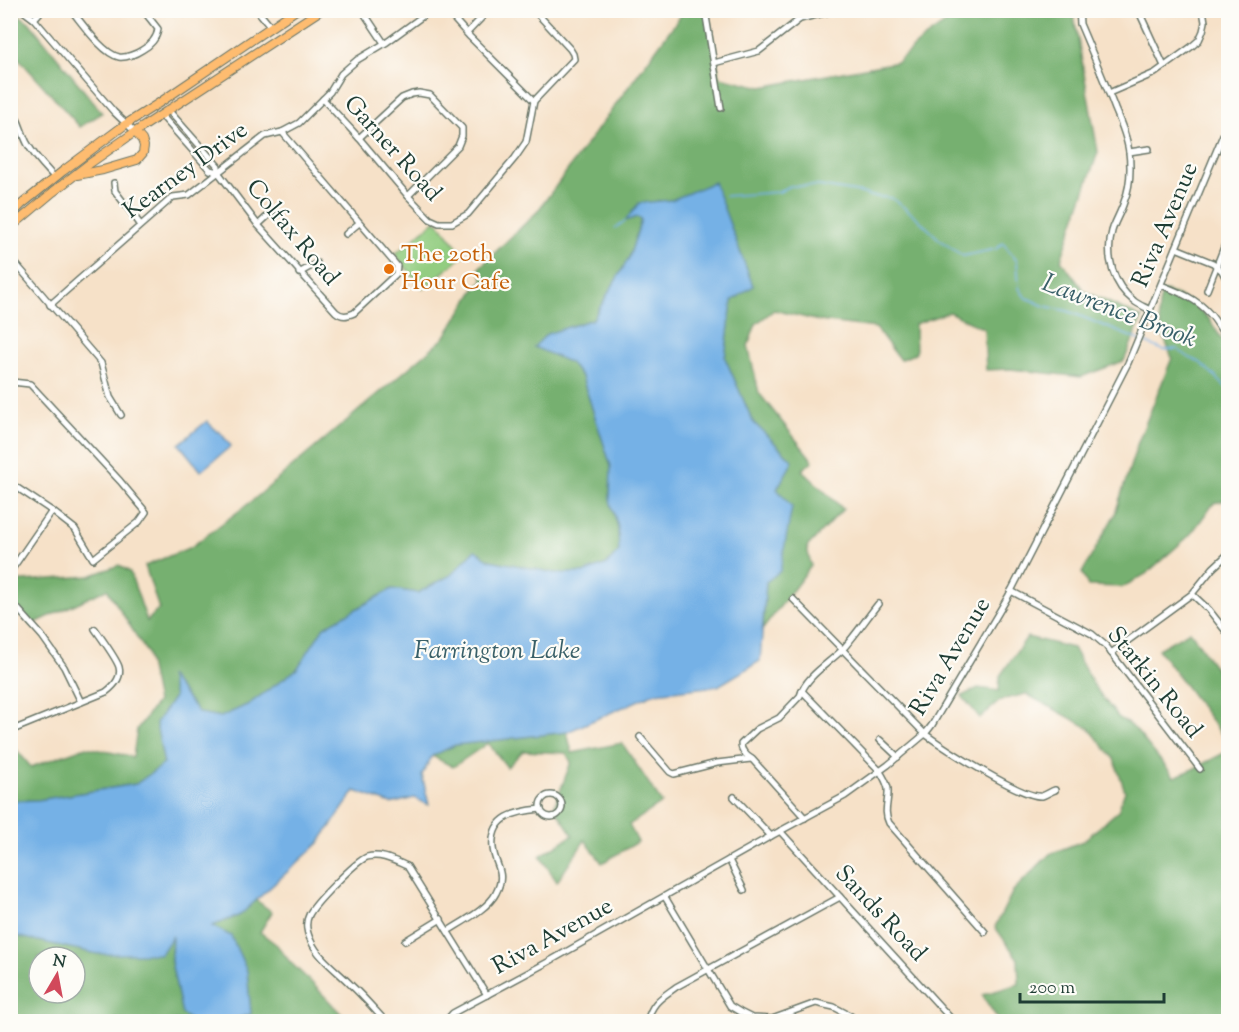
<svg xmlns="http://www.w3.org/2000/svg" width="1239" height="1032" viewBox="0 0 1239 1032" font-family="'Sorts Mill Goudy',serif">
  <rect width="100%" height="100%" fill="#fdfcf7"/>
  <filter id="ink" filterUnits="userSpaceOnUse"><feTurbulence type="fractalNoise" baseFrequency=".0167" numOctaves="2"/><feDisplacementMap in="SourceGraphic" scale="12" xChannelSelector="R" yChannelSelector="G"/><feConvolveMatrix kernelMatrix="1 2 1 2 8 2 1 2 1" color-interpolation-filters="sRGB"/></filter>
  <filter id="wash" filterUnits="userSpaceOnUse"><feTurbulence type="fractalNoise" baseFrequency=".008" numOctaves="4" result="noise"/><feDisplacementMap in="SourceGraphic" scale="24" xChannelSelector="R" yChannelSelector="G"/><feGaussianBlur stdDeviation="1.35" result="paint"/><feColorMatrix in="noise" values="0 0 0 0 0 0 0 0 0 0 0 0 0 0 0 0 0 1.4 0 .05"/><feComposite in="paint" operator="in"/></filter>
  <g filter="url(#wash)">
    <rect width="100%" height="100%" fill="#f6e1c8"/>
    <path fill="#93cd81" stroke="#59855a" stroke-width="1.5" d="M435,221L439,223L464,255L423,289L395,254Z"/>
    <g fill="#76b06f" stroke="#4a7652" stroke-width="1.5" fill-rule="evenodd">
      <path d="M11,10L13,11L29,22L102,113L80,127L11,50Z"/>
      <path d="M684,11H707L720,77L762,87L897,62L923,39L964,11H1073L1098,152L1061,260L1084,291L1142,318L1124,361L1081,377L1011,369L986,370L984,329L949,312L915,324L916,353L900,360L876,328L819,321L774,310L756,324L748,346L759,393L813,461L802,470L843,509L807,547L811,566L763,629L766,582L777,489L793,461L753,422L725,358L732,301L753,286L714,183L672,200L639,203L634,217L640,218V223L629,258L593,319L547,334L535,347L569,362L582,377L611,466L610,500L618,527L619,551L607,564L583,573H555L490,560L475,550L451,575L418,593L392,589L324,627L297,669L249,704L221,717L199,713L170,677L174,697L156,723L164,764L136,784L38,800L11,801L10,742L31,767L86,747L133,757L137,729L157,702L147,653L107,589L31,625L11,601V582L90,576L119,565L130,572L147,621L159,609L145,566L191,547L252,501L444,338L477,286L484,281L479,268L537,212Z"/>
      <path d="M1166,291L1190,302L1200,310L1209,319L1228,349V500L1214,503L1190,535L1146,574L1123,587L1088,586L1082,573L1115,514L1138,442L1172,358C1164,336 1152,315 1163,292Z"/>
      <path d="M1190,631L1228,687V743L1158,649Z"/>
      <path d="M1027,637L1073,648L1094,686L1117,716L1135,729L1174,777L1189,771L1228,751V1021H999L982,995L1019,984L1018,959L995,927L1013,891L1050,854L1083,841L1118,811L1125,791L1114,759L1089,728L1026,694L1001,700L980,718L962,696L978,688L999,691L1000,676Z"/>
      <path d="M567,732L572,753L622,743L662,803L629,825L638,842L602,863L585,840L557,882L540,856L573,835L554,807L571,762L566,753L523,751L507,767L488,743L453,767L432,756L455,745Z"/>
      <path d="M256,900L272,912L260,932L277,945L290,962L312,983L348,1021H225L251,1014L247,971L231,936L212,926L240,915Z"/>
      <path d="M11,935L98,954L172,936L171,961L182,1014L192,1021L131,1022L116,1019L115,1022H11ZM39,957H75V993H39Z"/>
    </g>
    <g fill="#74b1e6" stroke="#4a778d" stroke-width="1.5">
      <path d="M714,182L753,286L732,301L725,358L753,422L793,461L777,489L792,507L780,571L766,582L760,661L718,686L655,693L567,732L455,745L432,756L422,775L429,805L414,798L391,804L355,791L319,843L240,915L212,926L231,936L247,971L251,1014L225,1022L192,1021L182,1014L171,961L172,937L161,954H98L11,935V801L38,800L136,784L164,764L156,723L174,697L169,676L199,713L221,717L249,704L297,669L324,627L392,589L418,593L451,575L475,550L490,560L555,573H583L607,564L619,551L618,527L610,500L611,466L582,377L569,362L534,347L547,334L593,319L629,258L641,220L640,218L637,217L625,221L639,203L672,200Z"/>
      <path d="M207,421L217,432L219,431L231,446L201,471L179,444Z"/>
    </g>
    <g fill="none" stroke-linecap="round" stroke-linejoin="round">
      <g stroke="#74b1e6" stroke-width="1.5">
        <path d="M725,196L779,192L790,186H819L862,193L870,196L892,198L915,216L941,241L963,256L996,249L1003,243L1017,261L1019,288L1025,297L1044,306L1068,311L1163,350L1177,349L1190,358L1201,363L1228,389"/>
        <path d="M615,228L625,221"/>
      </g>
    </g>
  </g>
  <g filter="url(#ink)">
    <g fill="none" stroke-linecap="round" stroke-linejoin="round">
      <defs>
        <g id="minor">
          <path d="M22,10L34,19L114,112L135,132"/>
          <path d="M71,10C82,23 103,54 119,57C126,58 136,54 142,50C150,46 157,38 158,29L143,10"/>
          <path d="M257,10L271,27"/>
          <path d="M362,10L384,43"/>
          <path d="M446,10L470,37L534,101"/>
          <path d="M705,10L721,108"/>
          <path d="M794,10L800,19"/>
          <path d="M1079,10L1080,24C1092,52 1104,80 1115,109C1121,123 1127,137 1129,152C1131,168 1130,187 1124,202C1121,212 1115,221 1112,231C1105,257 1113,285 1134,301C1139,305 1145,307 1150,310"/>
          <path d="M1141,10V16L1164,66"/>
          <path d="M184,14L188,10"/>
          <path d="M34,19L42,10"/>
          <path d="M467,33L489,10"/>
          <path d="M714,63L759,51L800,19L836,10"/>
          <path d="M1109,93L1155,73L1191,47L1199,40L1203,31L1205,22L1203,10"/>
          <path d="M323,99L359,138L408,196L430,219L439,223H452L468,214L515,158L526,142L534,101L574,59L573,54L570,49L534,10"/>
          <path d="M10,107C19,118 21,131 27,143C34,156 45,167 55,178"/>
          <path d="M169,111L218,166V172L258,225L336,312C342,317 347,316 354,313L396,274L397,266L282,132"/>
          <path d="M162,116L210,170L218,172"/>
          <path d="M359,138L402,98L412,94L419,93L430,95L462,128V136L458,146L408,196"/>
          <path d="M1129,152L1149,149"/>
          <path d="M114,183L115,191L140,224"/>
          <path d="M258,225L273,211"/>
          <path d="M346,234L359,223"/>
          <path d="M1176,248L1213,263L1222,271L1228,282"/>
          <path d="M10,257L101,363L110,397L121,415"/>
          <path d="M299,273L317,263"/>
          <path d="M1161,285C1179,292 1197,299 1210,314C1217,322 1222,332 1228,341"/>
          <path d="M1207,290L1228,237"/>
          <path d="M50,305L173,197L189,195L265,136L282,132L299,123L330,92L341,74L357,60L387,42L431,10"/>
          <path d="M10,483L52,511L75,529L93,559L139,522L146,512L120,481L30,384L12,382"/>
          <path d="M10,572L52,511"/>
          <path d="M1011,591L1092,634L1106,646L1200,769"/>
          <path d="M1192,594L1209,610L1228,634"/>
          <path d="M793,599L925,734C943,747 1023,799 1042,796C1046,795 1051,791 1055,790"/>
          <path d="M10,600L42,636L64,667L81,702"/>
          <path d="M1111,653L1192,594L1213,568L1228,554"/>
          <path d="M802,691L880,771C883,777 887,782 888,789C889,801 883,811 889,823L985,932"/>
          <path d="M10,731L106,692C114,686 122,678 119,667C117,660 100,636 95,629"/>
          <path d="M640,737L670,772L674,774L717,763L751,759"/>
          <path d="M880,740L898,757"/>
          <circle cx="551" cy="806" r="11"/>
          <path d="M734,797L771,836"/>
          <path d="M805,818L752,759C746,756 741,750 741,744L757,729L779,718L800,696C806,676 828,664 842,650C855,636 866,619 878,604"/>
          <path d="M780,831L954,1022"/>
          <path d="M729,860L744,890"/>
          <path d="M665,897L730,1006L740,1012L752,1018L772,1019L816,1003L834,1007L851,1016L856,1022"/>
          <path d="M448,931C462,922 489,908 496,893C507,872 495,867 493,848C490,816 517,811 541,809"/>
          <path d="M405,941L441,919"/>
          <path d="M386,1022C374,1009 363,996 351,985C338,971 319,959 311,941C307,933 305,923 309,915C314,904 356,861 367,857C381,853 395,861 407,866L487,995"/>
          <path d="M445,1022L453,1013L548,962L771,836L845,796L888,765L925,734L932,725L1009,595L1128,363L1228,123"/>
          <path d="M647,1022C652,1002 661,998 676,987L840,897"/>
        </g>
        <g id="highway">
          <path d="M77,175L103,170L137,160L143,153L144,146L142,140L135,132"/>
          <path d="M10,216L22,204L63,171L126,124L159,103L296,10"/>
          <path d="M10,228L53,192L89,164L135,132L321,10"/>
        </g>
      </defs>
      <use href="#minor" stroke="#6a7668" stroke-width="8"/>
      <use href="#highway" stroke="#6a7668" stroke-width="10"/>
      <use href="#minor" stroke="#fff" stroke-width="5"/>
      <use href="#highway" stroke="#febc70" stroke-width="8"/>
    </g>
  </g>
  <circle fill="#e8710a" stroke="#fdfcf7" stroke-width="2" cx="389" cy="269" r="6"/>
  <g text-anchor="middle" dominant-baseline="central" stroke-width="4.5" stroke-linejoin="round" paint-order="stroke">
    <g font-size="24" fill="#1f3d34" stroke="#fdfcf7">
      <text transform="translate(392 149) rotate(48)">Garner Road</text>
      <text transform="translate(186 171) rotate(-36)">Kearney Drive</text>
      <text transform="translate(1166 225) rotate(-67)">Riva Avenue</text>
      <text transform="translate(292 233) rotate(50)">Colfax Road</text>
      <text transform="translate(951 657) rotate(-59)">Riva Avenue</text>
      <text transform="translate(1154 683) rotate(51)">Starkin Road</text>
      <text transform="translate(880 914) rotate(47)">Sands Road</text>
      <text transform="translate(553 937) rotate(-29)">Riva Avenue</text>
    </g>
    <g font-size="24" fill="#c56008" stroke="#fdfcf7" text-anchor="start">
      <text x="401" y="255">The 20th<tspan x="401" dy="28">Hour Cafe</tspan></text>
    </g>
    <g font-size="26" font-style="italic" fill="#396069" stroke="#fdfcf7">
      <text transform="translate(1119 312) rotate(21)">Lawrence Brook</text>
      <text x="497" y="651">Farrington Lake</text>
    </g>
  </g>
  <rect width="1239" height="1032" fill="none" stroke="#fdfcf7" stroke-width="36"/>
  <g transform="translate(57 975) rotate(10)"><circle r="28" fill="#fdfcf7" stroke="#a4b0a9" stroke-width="1.5"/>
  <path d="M0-4.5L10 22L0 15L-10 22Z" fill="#d1495b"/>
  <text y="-9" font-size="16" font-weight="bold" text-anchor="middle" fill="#1f3d34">N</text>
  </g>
  <path d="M1020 993v9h144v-9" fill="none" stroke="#1f3d34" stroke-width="3"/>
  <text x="1029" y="993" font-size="18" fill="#1f3d34" stroke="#fdfcf7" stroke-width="4.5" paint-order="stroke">200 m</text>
</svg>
